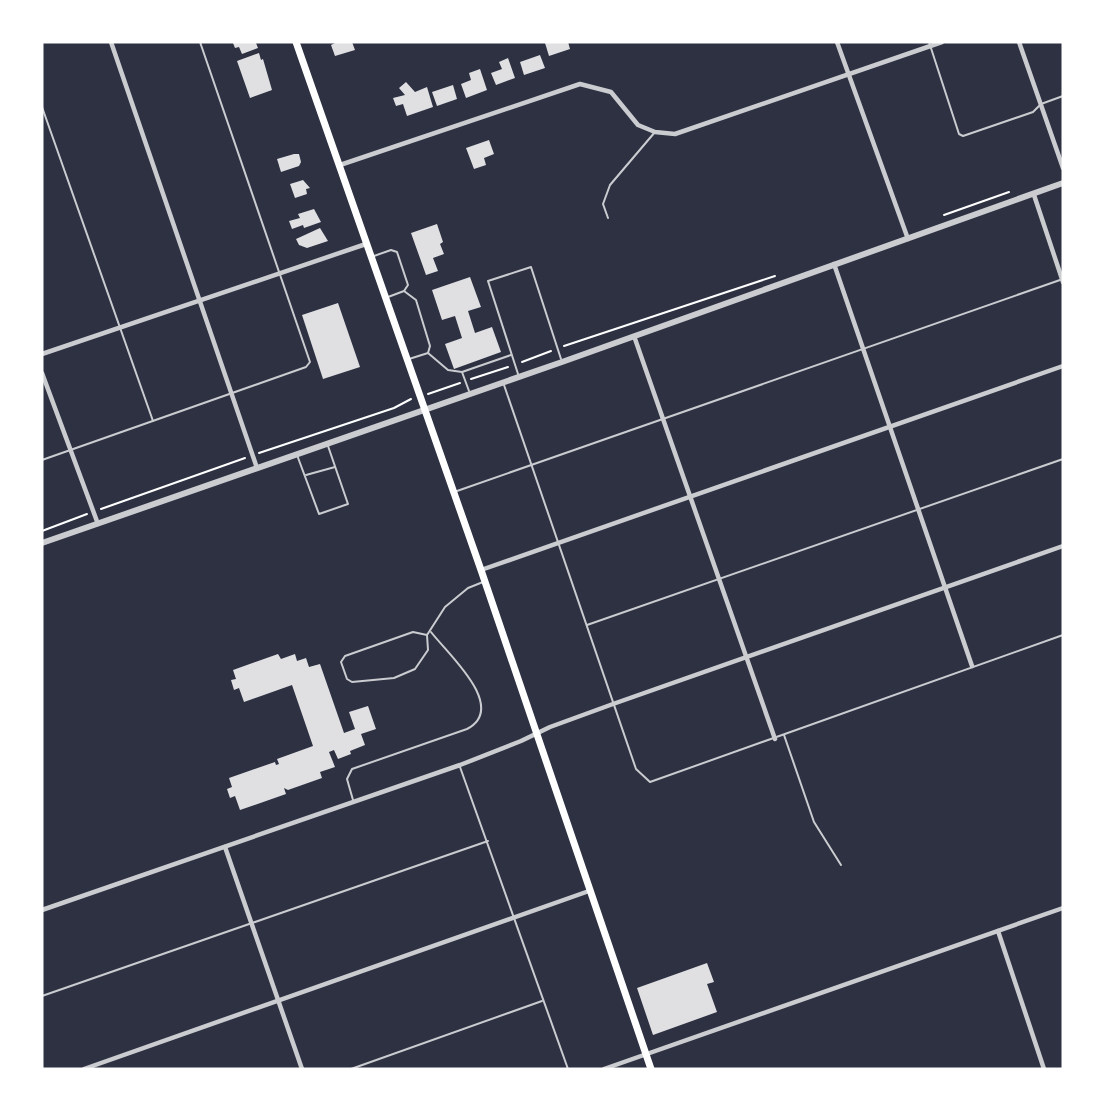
<svg xmlns="http://www.w3.org/2000/svg" width="1105" height="1111" viewBox="0 0 1105 1111" font-family="'Golos Text',sans-serif">
  <rect width="100%" height="100%" fill="#2d3142"/>
  <g fill="#e0e0e3">
    <path d="M252,42L256,43L258,48L242,54L239,47L235,48L233,43Z"/>
    <path d="M337,42H352L355,50L335,56L331,45Z"/>
    <path d="M547,42H568L570,49L549,56L545,43Z"/>
    <path d="M259,53L261,60L263,59L272,90L250,98L237,61Z"/>
    <path d="M540,55L545,68L524,75L520,62Z"/>
    <path d="M508,58L515,78L496,85L491,73L502,69L499,62Z"/>
    <path d="M480,69L487,90L466,98L461,84L471,80L469,73Z"/>
    <path d="M406,82L415,92L427,87L433,107L407,116L403,104L396,106L393,98L405,95L399,88Z"/>
    <path d="M453,85L457,99L437,106L432,92Z"/>
    <path d="M489,140L494,154L484,158L486,165L474,169L466,148Z"/>
    <path d="M294,154H299L301,162L299,166L281,172L277,159Z"/>
    <path d="M303,180L310,188L306,189L307,194L295,198L290,184Z"/>
    <path d="M314,209L321,222L304,228L303,225L292,229L289,221L300,218L298,214Z"/>
    <path d="M437,224L443,242L440,244L444,254L433,258L438,271L426,275L411,233Z"/>
    <path d="M320,228L328,241L307,248L299,245L296,239Z"/>
    <path d="M470,277L481,307L468,311L475,333L492,327L501,352L454,369L445,344L462,338L455,316L442,320L432,290Z"/>
    <path d="M338,303L360,367L323,379L302,315Z"/>
    <path d="M278,654L281,659L295,654L297,661L306,658L309,667L320,664L344,733L355,729L349,712L368,706L376,729L361,734L365,745L350,751L351,754L338,759L334,750L329,752L335,767L320,772L322,778L288,790L284,788L286,794L240,810L235,796L230,798L227,789L232,787L229,778L275,762L276,765L279,764L277,759L313,746L292,685L244,702L239,688L234,690L231,680L236,679L233,670Z"/>
    <path d="M707,963L714,982L707,984L717,1012L653,1035L637,988Z"/>
  </g>
  <g fill="none" stroke-linecap="round" stroke-linejoin="round">
    <g stroke="#fff" stroke-width="2">
      <path d="M944,215L1009,192"/>
      <path d="M564,346L775,276"/>
      <path d="M522,362L551,351"/>
      <path d="M471,379L508,367"/>
      <path d="M428,394L460,383"/>
      <path d="M259,453L394,408L411,399"/>
      <path d="M101,509L245,458"/>
      <path d="M42,531L87,514"/>
    </g>
    <g stroke="#caccd0" stroke-width="2">
      <path d="M929,42L959,134L963,136L1033,112L1041,104L1063,96"/>
      <path d="M42,107L153,421"/>
      <path d="M608,218L603,204L610,185L655,132"/>
      <path d="M374,256L391,250L397,252L408,285L404,291L388,297"/>
      <path d="M404,291L416,300L430,346L428,353L409,359"/>
      <path d="M428,353L448,370L462,372"/>
      <path d="M519,377L488,281L531,267L561,359"/>
      <path d="M504,385L636,769L650,782L1063,635"/>
      <path d="M469,391L462,372L511,355"/>
      <path d="M297,455L319,514L348,504L328,446"/>
      <path d="M42,460L306,367L310,362L200,42"/>
      <path d="M306,475L335,467"/>
      <path d="M457,491L1060,280"/>
      <path d="M587,625L1063,459"/>
      <path d="M427,635L413,632L345,656L341,662L347,679L352,682L394,678L415,669L428,650L427,635L445,607L468,588L483,582"/>
      <path d="M784,735L814,822L841,865"/>
      <path d="M460,767L568,1069"/>
      <path d="M353,800L347,779L352,769L467,729C509,707 446,652 431,632"/>
      <path d="M42,996L488,841"/>
      <path d="M351,1069L542,1001"/>
    </g>
    <g stroke="#caccd0" stroke-width="4.5">
      <path d="M111,42L257,468"/>
      <path d="M837,42L908,239"/>
      <path d="M1019,42L1063,168"/>
      <path d="M340,165L580,84L611,92L638,125L655,132L675,134L942,42"/>
      <path d="M1034,195L1063,282"/>
      <path d="M834,264L972,666"/>
      <path d="M634,336L775,739"/>
      <path d="M42,354L366,244"/>
      <path d="M42,373L98,524"/>
      <path d="M481,570L1063,366"/>
      <path d="M225,847L302,1069"/>
      <path d="M42,910L460,765L521,741L550,727L613,704L1063,546"/>
      <path d="M998,931L1044,1069"/>
      <path d="M84,1069L589,891"/>
      <path d="M604,1069L1063,908"/>
    </g>
    <path stroke="#caccd0" stroke-width="6" d="M42,543L562,362L1063,183"/>
    <path stroke="#fff" stroke-width="7" d="M296,42L481,570L651,1069"/>
  </g>
  <rect width="1105" height="1111" fill="none" stroke="#ffffff" stroke-width="87"/>
</svg>
